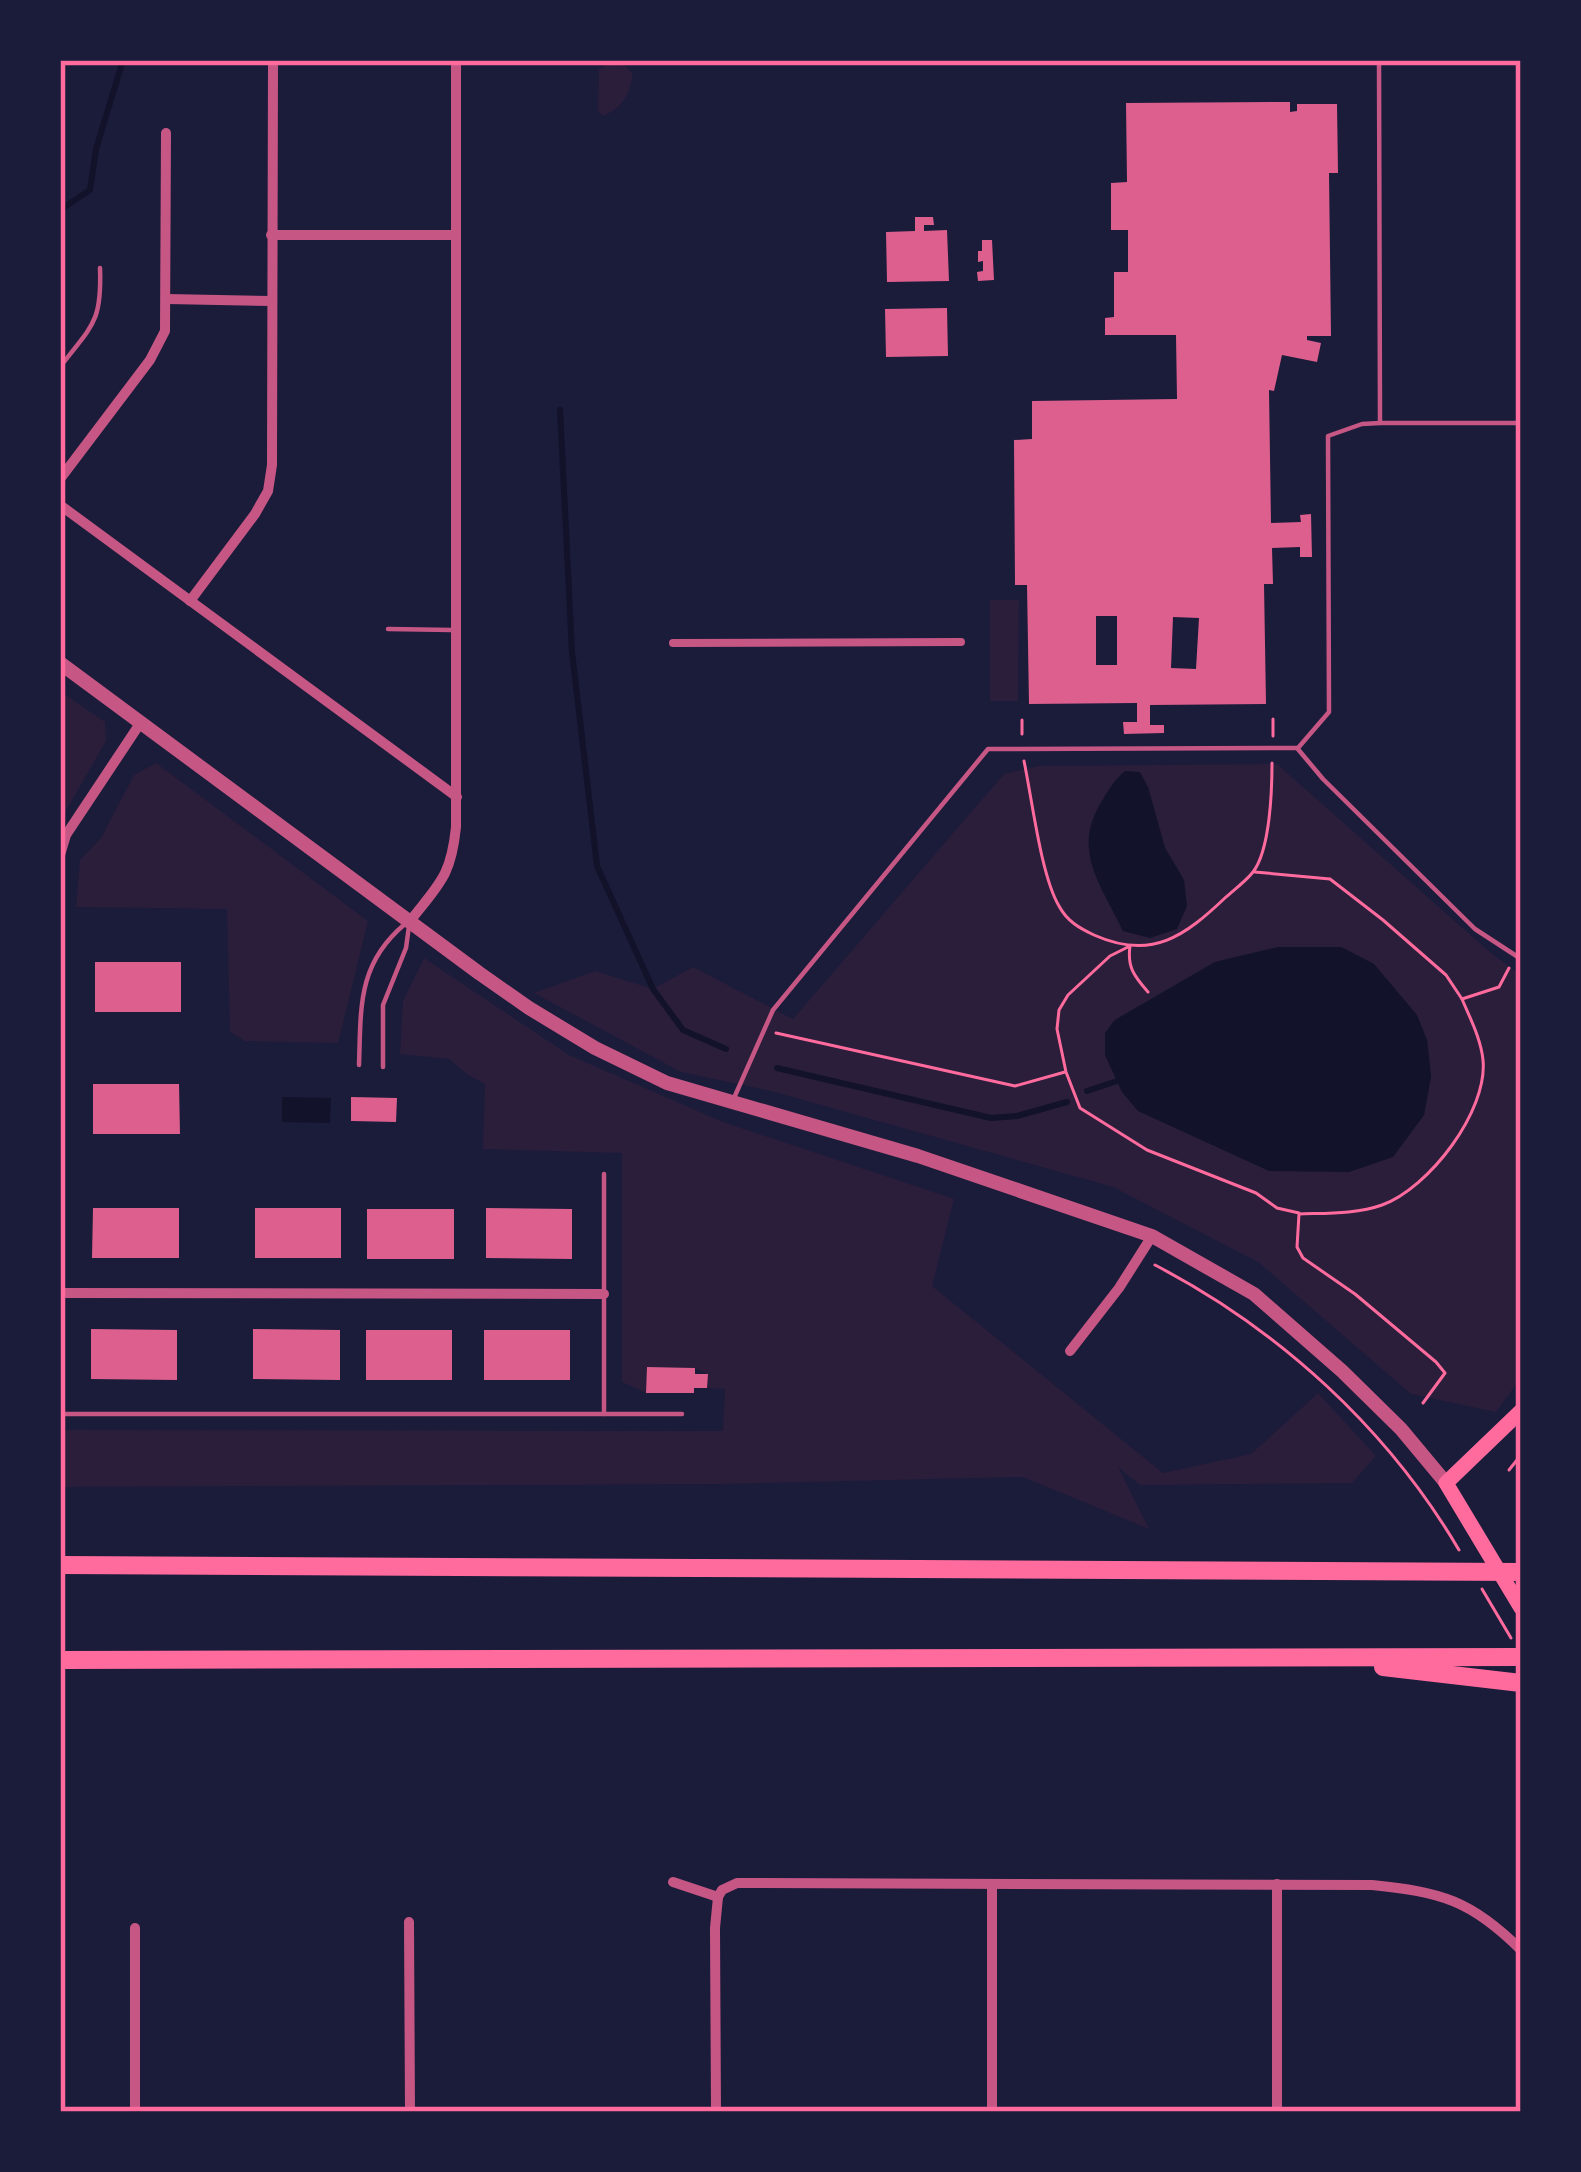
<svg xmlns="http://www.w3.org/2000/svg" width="1581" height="2172" viewBox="0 0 1581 2172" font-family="'DM Sans',sans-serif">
  <rect width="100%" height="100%" fill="#1b1b3a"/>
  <g fill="#2a1e3b" fill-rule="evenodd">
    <path d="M610,62L625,66L632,73C633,91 620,111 602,116L598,110L599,69Z"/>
    <path d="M990,600H1019L1018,701H990Z"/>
    <path d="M60,691L105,722L106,741L60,821Z"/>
    <path d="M156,763L368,921L338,1043L245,1041L230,1032L227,909L76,907L80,860L101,838L134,775Z"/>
    <path d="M1277,764L1492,954L1521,975V1378L1496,1412L1411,1394L1258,1262L1113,1187L771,1091L681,1072L534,993L595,971L653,989L693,967L793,1019L1004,774L1039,766ZM1116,778L1148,787L1165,848L1184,880ZM1278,947H1341L1374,964L1427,1040L1431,1076L1424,1115L1105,1033L1115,1020L1215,962Z"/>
    <path d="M424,958L569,1055L723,1122L954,1199L932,1286L1163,1473L1251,1454L1318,1393L1376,1456L1352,1483L1140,1485L1118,1467L1149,1529L1023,1477L720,1484L60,1487V1430L723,1431L725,1389L707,1388V1374L695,1368L648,1367L646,1393L622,1382V1153L483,1149L485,1084L468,1075L449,1059L400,1054L403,1001Z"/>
  </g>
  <g fill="#12122b">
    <path d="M1125,771L1140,772L1148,787L1165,848L1184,880L1187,906L1177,929L1150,938L1123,931C1101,884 1071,850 1102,801C1109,789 1115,779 1125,771Z"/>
    <path d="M1278,947H1341L1374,964L1417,1015L1427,1040L1431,1076L1424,1115L1393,1157L1349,1172L1269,1171L1138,1111L1122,1092L1105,1055V1033L1115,1020L1215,962Z"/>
    <path d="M282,1097L331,1098L330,1123L282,1122Z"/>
  </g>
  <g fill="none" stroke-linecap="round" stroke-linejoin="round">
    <g stroke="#12122b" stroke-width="6">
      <path d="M60,210L90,190L96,149L123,60"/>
      <path d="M560,410L572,652L597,866L653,989L683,1030L726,1049"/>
      <path d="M777,1068L991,1118L1017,1116L1067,1102"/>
      <path d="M1087,1091L1117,1081"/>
    </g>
  </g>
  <g fill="#dd5f8e" fill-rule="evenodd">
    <path d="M1290,102V112L1297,111V104H1337L1338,173H1329L1331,336H1307V340L1321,343L1317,362L1282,355L1274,391L1269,390L1271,523L1301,522L1300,515L1311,514L1312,557H1300V547L1272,548L1273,584H1264L1266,704L1150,705V725H1164V733L1124,734L1123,722H1137V703L1029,704L1027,585H1015L1014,440L1032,439V401L1177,399L1176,335H1105V318L1114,317V272H1128V230H1111V183L1127,182L1126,103ZM1096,616H1117V665H1096ZM1173,617L1199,618L1196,669L1171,668Z"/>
    <path d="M915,217H933L934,225H924V231L947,230L949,281L887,282L886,232L915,231Z"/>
    <path d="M982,240H992L994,280L978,281L977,272L983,271V261L978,262V251H982Z"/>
    <path d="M947,308L948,356L886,357L885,309Z"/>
    <rect x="95" y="962" width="86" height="50"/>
    <path d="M93,1084H179L180,1134H93Z"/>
    <path d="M351,1097L397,1098L396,1122L351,1121Z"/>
    <path d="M93,1208H179V1258H92Z"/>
    <rect x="255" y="1208" width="86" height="50"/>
    <path d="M486,1208L572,1209V1259L486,1258Z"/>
    <rect x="367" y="1209" width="87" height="50"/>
    <path d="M91,1329L177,1330V1380L91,1379Z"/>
    <path d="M253,1329L340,1330V1380L253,1379Z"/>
    <rect x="366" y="1330" width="86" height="50"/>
    <rect x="484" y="1330" width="86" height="50"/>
    <path d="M647,1367L695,1368V1374H708L707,1388H694V1393H646Z"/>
  </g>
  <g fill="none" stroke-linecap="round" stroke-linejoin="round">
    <g stroke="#ff6b9d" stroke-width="3">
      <path d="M1022,734V720"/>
      <path d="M1273,736V719"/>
      <path d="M1024,761C1032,799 1041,876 1059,906C1067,921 1079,928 1094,935C1152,961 1185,936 1226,897C1235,889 1246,881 1253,872C1270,850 1272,791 1272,763"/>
      <path d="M1255,872L1330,879L1383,920L1446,975L1462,999"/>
      <path d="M1148,992C1134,976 1127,967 1130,946L1110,956L1068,995L1059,1010L1057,1029L1066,1072L1080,1108L1147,1150L1256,1193L1277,1208L1299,1213"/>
      <path d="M776,1033L1015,1086L1065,1072"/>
      <path d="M1155,1265C1280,1330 1388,1429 1459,1550"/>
      <path d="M1423,1403L1445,1373L1436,1362L1355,1294L1303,1258L1297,1247L1299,1214C1326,1213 1357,1214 1382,1205C1429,1188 1488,1111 1483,1060C1481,1039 1470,1018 1462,999L1499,987L1509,968"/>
      <path d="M1509,1470L1521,1455"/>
      <path d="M1482,1589L1511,1638"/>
    </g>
    <g stroke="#c65784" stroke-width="4.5">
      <path d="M1379,60L1380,423H1521"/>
      <path d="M60,367C92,325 102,323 100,268"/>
      <path d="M388,629L452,630"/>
      <path d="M1298,748L1329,712L1328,436L1362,424L1380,423"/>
      <path d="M359,1065C361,1008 357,964 405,924"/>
      <path d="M383,1067V1005L406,948L409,926"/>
      <path d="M734,1098L773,1010L988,749L1297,748L1323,779L1475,929L1521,959"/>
      <path d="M60,1414H682"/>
      <path d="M604,1414V1174"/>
    </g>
    <path stroke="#c65784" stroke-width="8" d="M673,643L961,642"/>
    <g stroke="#c65784" stroke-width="10">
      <path d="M271,235H456"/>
      <path d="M167,299L272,301"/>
      <path d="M60,479L150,360L165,331L166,133"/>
      <path d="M60,505L457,797"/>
      <path d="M190,601L255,514L268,491L272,465L273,60"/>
      <path d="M60,855L66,835L141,722"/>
      <path d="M410,921C440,883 451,876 456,827V60"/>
      <path d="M60,1293L604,1294"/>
      <path d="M1070,1351L1119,1288L1152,1236"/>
      <path d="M673,1882L718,1897"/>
      <path d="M718,1897L722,1890L737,1883L1372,1885C1441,1892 1471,1900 1521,1950"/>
      <path d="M409,1922L410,2112"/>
      <path d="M135,2112V1928"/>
      <path d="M716,2112L715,1928L718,1897"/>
      <path d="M992,2112V1885"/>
      <path d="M1277,2112V1884"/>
    </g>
    <path stroke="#c65784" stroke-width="14" d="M60,663L479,973L529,1008L595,1048L667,1083L918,1156L1152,1236L1254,1294L1342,1371L1401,1429L1446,1483"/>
    <path stroke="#ff6b9d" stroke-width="15" d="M1521,1411L1446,1483L1521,1608"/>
    <g stroke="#ff6b9d" stroke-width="18">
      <path d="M60,1565L1521,1572"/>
      <path d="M60,1660L1521,1657"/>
      <path d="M1383,1667L1521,1683"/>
    </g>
  </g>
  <rect width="1581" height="2172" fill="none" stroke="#1b1b3a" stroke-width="126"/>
  <rect x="63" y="63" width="1455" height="2046" fill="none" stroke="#ff6b9d" stroke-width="4.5"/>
</svg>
